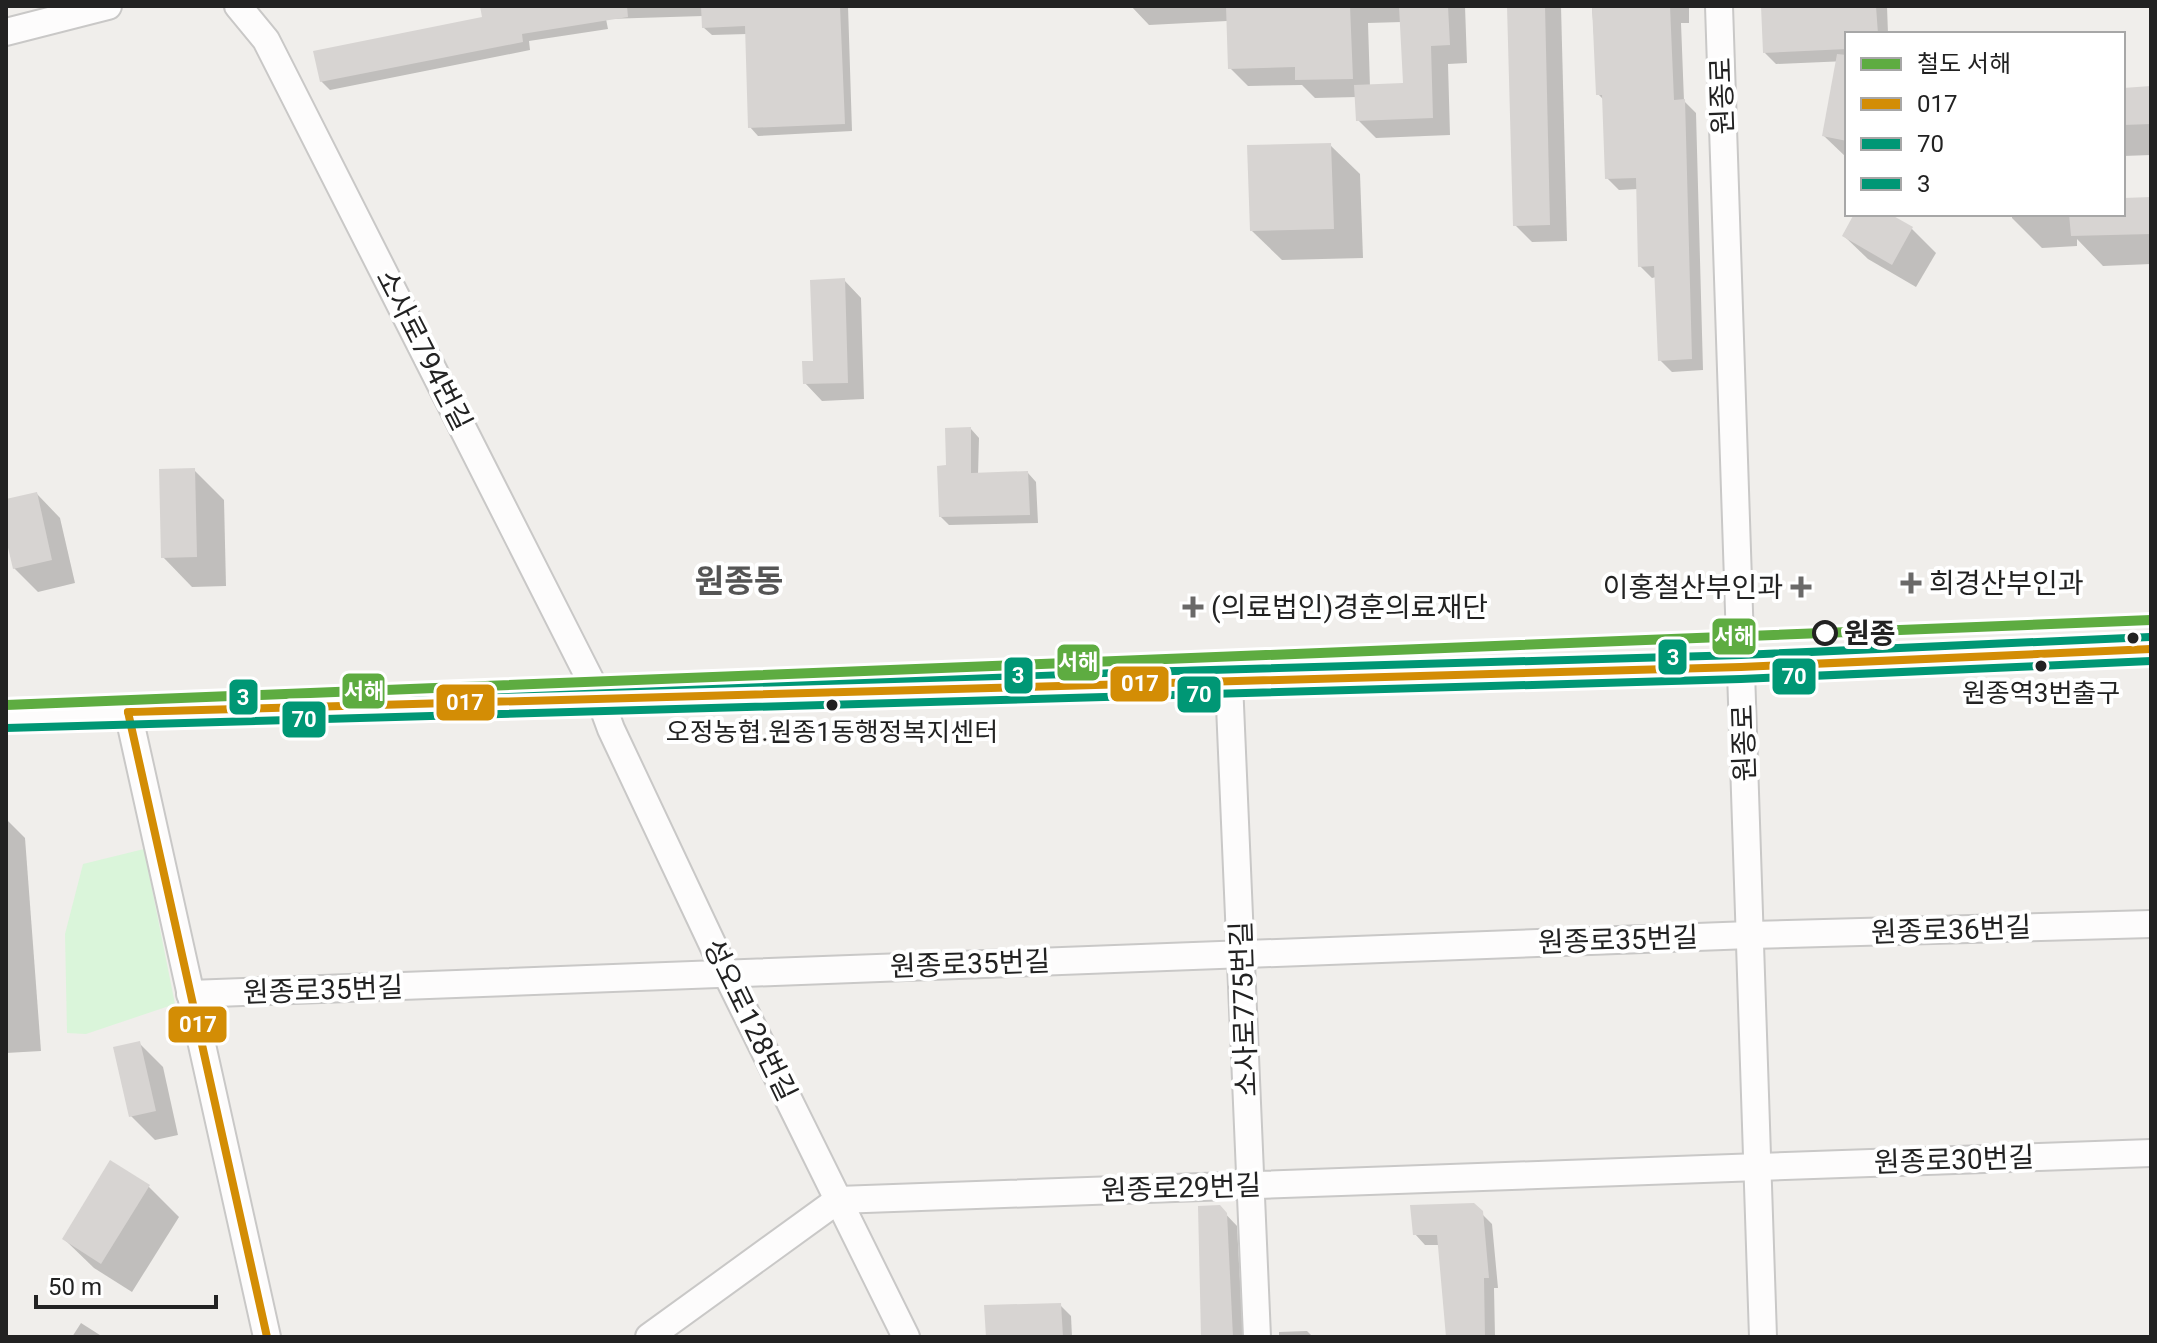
<svg xmlns="http://www.w3.org/2000/svg" width="2157" height="1343" viewBox="0 0 2157 1343" font-family="Roboto,'Noto Sans KR',sans-serif">
  <rect width="100%" height="100%" fill="#f0eeeb"/>
  <path fill="#daf5da" d="M144,849L175,1004L86,1034L67,1033L65,934L83,864Z"/>
  <g fill="#0003" fill-rule="evenodd">
    <path d="M482,6H848L852,131L758,136L750,127L747,34L712,35L703,27V16L606,19L608,29L529,41L530,50L330,90L321,81L485,19Z"/>
    <path d="M1131,6H1465L1467,63L1448,64L1450,135L1376,138L1358,120L1357,97L1315,98L1302,85L1248,86L1230,68L1227,21L1149,25ZM1402,22L1405,85L1370,87L1368,23Z"/>
    <path d="M1509,6H1561L1567,241L1532,242L1515,225Z"/>
    <path d="M1592,6H1689V23H1681L1684,101L1696,113L1703,370L1672,372L1660,360L1656,277L1652,278L1640,266L1638,189L1619,190L1607,178L1605,101L1598,94Z"/>
    <path d="M1763,6H1887L1888,34H1847V61L1776,64L1765,53Z"/>
    <path d="M1847,84V158L1824,136Z"/>
    <path d="M2151,88V155L2123,156V90Z"/>
    <path d="M1330,145L1360,174L1363,258L1282,260L1252,231Z"/>
    <path d="M2151,199V264L2103,266L2077,239V246L2042,248L2012,218V214H2123V200Z"/>
    <path d="M1857,214H1886L1912,229L1936,253L1916,287L1868,259L1844,236Z"/>
    <path d="M844,280L861,298L864,399L822,401L805,383L815,363Z"/>
    <path d="M971,429L979,438L978,475L1028,473L1036,482L1038,523L949,525L940,516L948,466Z"/>
    <path d="M194,470L224,500L226,586L192,587L163,557Z"/>
    <path d="M37,494L60,518L75,583L38,592L14,568L6,530V501Z"/>
    <path d="M6,819L25,838L41,1051L6,1053Z"/>
    <path d="M139,1043L163,1067L178,1135L155,1140L131,1116Z"/>
    <path d="M111,1163L149,1187L179,1217L132,1292L94,1268L64,1239Z"/>
    <path d="M1219,1207L1237,1226L1243,1337H1203Z"/>
    <path d="M1481,1213L1492,1224L1498,1288H1494L1495,1337H1448L1440,1245H1425L1415,1234Z"/>
    <path d="M1060,1305L1071,1316L1072,1337H988Z"/>
    <path d="M81,1323L103,1337H72Z"/>
    <path d="M1307,1331L1313,1337H1279V1332Z"/>
  </g>
  <g fill="#d7d4d2">
    <path d="M480,6H627L628,17L522,34L523,42L320,82L313,51L482,17Z"/>
    <path d="M701,6H840L845,124L748,128L745,26L702,28Z"/>
    <path d="M1226,6H1350L1353,79L1295,80V67L1228,69Z"/>
    <path d="M1399,6H1448L1450,45L1431,46L1433,118L1356,121L1354,85L1403,83Z"/>
    <path d="M1507,6H1545L1550,225L1513,226Z"/>
    <path d="M1592,6H1670L1674,100L1685,99L1692,359L1658,361L1654,266L1638,267L1636,178L1605,179L1602,95H1596Z"/>
    <path d="M1761,6H1876L1878,34H1847V49L1763,53Z"/>
    <path d="M1837,54L1847,55V141L1822,136Z"/>
    <path d="M2151,86V124L2123,125V88Z"/>
    <path d="M1331,143L1334,229L1250,231L1247,145Z"/>
    <path d="M2151,197V234L2071,236L2069,214H2123V198Z"/>
    <path d="M1854,214H1890L1913,227L1892,265L1842,236Z"/>
    <path d="M845,278L848,383L803,384L802,361H813L810,280Z"/>
    <path d="M971,427V473L1028,471L1030,515L939,517L937,466L946,465L945,428Z"/>
    <path d="M195,468L197,557L161,558L159,469Z"/>
    <path d="M37,492L52,560L13,569L6,539V499Z"/>
    <path d="M140,1041L156,1111L129,1117L113,1047Z"/>
    <path d="M110,1160L150,1185L101,1264L62,1239Z"/>
    <path d="M1474,1203L1483,1211L1489,1278H1484L1485,1337H1446L1437,1235H1413L1410,1205Z"/>
    <path d="M1220,1205L1227,1213L1233,1337H1201L1198,1206Z"/>
    <path d="M1061,1303L1063,1337H986L984,1305Z"/>
  </g>
  <g fill="none" stroke-linecap="round" stroke-linejoin="round">
    <defs>
      <g id="minor">
        <path d="M238,6L266,40L600,699L611,729L726,973L906,1337"/>
        <path d="M1719,6L1763,1337"/>
        <path d="M6,32L108,6"/>
        <path d="M1229,682L1257,1337"/>
        <path d="M128,712L267,1337"/>
        <path d="M6,716L1741,667L2151,649"/>
        <path d="M190,994L1750,935L2151,924"/>
        <path d="M649,1337L838,1200L2151,1153"/>
      </g>
    </defs>
    <use href="#minor" stroke="#c9c8c7" stroke-width="30"/>
    <use href="#minor" stroke="#fdfcfc" stroke-width="26"/>
    <defs>
      <g id="bus-1">
        <path d="M128,712L1741,667L2151,649"/>
        <path d="M128,712L267,1337"/>
      </g>
      <path id="bus-2" d="M6,728L1741,679L2151,661"/>
      <path id="bus-3" d="M6,704L1741,655L2150,637"/>
    </defs>
    <use href="#bus-1" stroke="#fff" stroke-width="14"/>
    <use href="#bus-2" stroke="#fff" stroke-width="14"/>
    <use href="#bus-3" stroke="#fff" stroke-width="14"/>
    <use href="#bus-1" stroke="#d38d05" stroke-width="8"/>
    <use href="#bus-2" stroke="#009775" stroke-width="8"/>
    <use href="#bus-3" stroke="#009775" stroke-width="8"/>
    <defs>
      <path id="rail-1" d="M6,705L2151,620"/>
    </defs>
    <use href="#rail-1" stroke="#fff" stroke-width="16"/>
    <use href="#rail-1" stroke="#5eac41" stroke-width="10"/>
  </g>
  <g fill="#6a6968" stroke="#fff" stroke-width="3">
    <path d="M1907 571h8v8h8v8h-8v8h-8v-8h-8v-8h8z"/>
    <path d="M1797 575h8v8h8v8h-8v8h-8v-8h-8v-8h8z"/>
    <path d="M1189 595h8v8h8v8h-8v8h-8v-8h-8v-8h8z"/>
  </g>
  <circle fill="#fff" stroke="#222" stroke-width="4" cx="1825" cy="633" r="11"/>
  <g fill="#222" stroke="#fff" stroke-width="3">
    <circle cx="2133" cy="638" r="7"/>
    <circle cx="2041" cy="666" r="7"/>
    <circle cx="832" cy="705" r="7"/>
  </g>
  <g text-anchor="middle" dominant-baseline="central" stroke-width="8" stroke-linejoin="round" paint-order="stroke">
    <g font-size="26" fill="#222" stroke="#fff">
      <text x="2041" y="693">원종역3번출구</text>
      <text x="832" y="732">오정농협.원종1동행정복지센터</text>
    </g>
    <g font-size="28" fill="#222" stroke="#fff">
      <text transform="translate(1722 96) rotate(-92)">원종로</text>
      <text transform="translate(424 350) rotate(63)">소사로794번길</text>
      <text transform="translate(1744 743) rotate(-92)">원종로</text>
      <text transform="translate(1951 930) rotate(-2)">원종로36번길</text>
      <text transform="translate(1618 940) rotate(-2)">원종로35번길</text>
      <text transform="translate(970 964) rotate(-2)">원종로35번길</text>
      <text transform="translate(323 990) rotate(-2)">원종로35번길</text>
      <text transform="translate(1244 1009) rotate(-92)">소사로775번길</text>
      <text transform="translate(750 1020) rotate(64)">성오로128번길</text>
      <text transform="translate(1954 1160) rotate(-2)">원종로30번길</text>
      <text transform="translate(1181 1188) rotate(-2)">원종로29번길</text>
    </g>
    <g font-size="28" fill="#222" stroke="#fff" text-anchor="start">
      <text x="1929" y="583">희경산부인과</text>
      <text x="1783" y="587" text-anchor="end">이홍철산부인과</text>
      <text x="1211" y="607">(의료법인)경훈의료재단</text>
    </g>
    <g font-size="28" font-weight="bold" fill="#222" stroke="#fff" text-anchor="start">
      <text x="1844" y="633">원종</text>
    </g>
    <g font-size="32" font-weight="bold" fill="#555" stroke="#fff">
      <text x="739" y="581">원종동</text>
    </g>
  </g>
  <g stroke="#fff" stroke-width="3">
    <rect x="1711" y="617" width="46" height="39" rx="8" fill="#5eac41"/>
    <rect x="1657" y="638" width="31" height="38" rx="8" fill="#009775"/>
    <rect x="1056" y="643" width="45" height="39" rx="8" fill="#5eac41"/>
    <rect x="1003" y="656" width="31" height="39" rx="8" fill="#009775"/>
    <rect x="1771" y="657" width="46" height="39" rx="8" fill="#009775"/>
    <rect x="1109" y="665" width="61" height="38" rx="8" fill="#d38d05"/>
    <rect x="341" y="672" width="45" height="38" rx="8" fill="#5eac41"/>
    <rect x="1176" y="675" width="46" height="39" rx="8" fill="#009775"/>
    <rect x="228" y="678" width="31" height="38" rx="8" fill="#009775"/>
    <rect x="435" y="683" width="61" height="39" rx="8" fill="#d38d05"/>
    <rect x="281" y="700" width="46" height="39" rx="8" fill="#009775"/>
    <rect x="167" y="1005" width="61" height="39" rx="8" fill="#d38d05"/>
  </g>
  <g font-size="22" text-anchor="middle" font-weight="bold" fill="#fff">
    <text x="1734" y="644">서해</text>
    <text x="1673" y="665">3</text>
    <text x="1078" y="670">서해</text>
    <text x="1018" y="683">3</text>
    <text x="1794" y="684">70</text>
    <text x="1140" y="691">017</text>
    <text x="364" y="699">서해</text>
    <text x="1199" y="702">70</text>
    <text x="243" y="705">3</text>
    <text x="465" y="710">017</text>
    <text x="304" y="727">70</text>
    <text x="198" y="1032">017</text>
  </g>
  <rect width="2157" height="1343" fill="none" stroke="#222222" stroke-width="16"/>
  <rect x="1845" y="32" width="280" height="184" fill="#ffffff" stroke="#a7a7a7" stroke-width="2"/>
  <rect x="1861" y="58" width="40" height="12" fill="#5eac41" stroke="#a7a7a7" stroke-width="2"/>
  <text x="1917" y="72" font-size="24" fill="#222222">철도 서해</text>
  <rect x="1861" y="98" width="40" height="12" fill="#d38d05" stroke="#a7a7a7" stroke-width="2"/>
  <text x="1917" y="112" font-size="24" fill="#222222">017</text>
  <rect x="1861" y="138" width="40" height="12" fill="#009775" stroke="#a7a7a7" stroke-width="2"/>
  <text x="1917" y="152" font-size="24" fill="#222222">70</text>
  <rect x="1861" y="178" width="40" height="12" fill="#009775" stroke="#a7a7a7" stroke-width="2"/>
  <text x="1917" y="192" font-size="24" fill="#222222">3</text>
  <path d="M36 1295v12h180v-12" fill="none" stroke="#222222" stroke-width="4"/>
  <text x="48" y="1295" font-size="24" fill="#222222" stroke="#ffffff" stroke-width="6" paint-order="stroke">50 m</text>
</svg>
